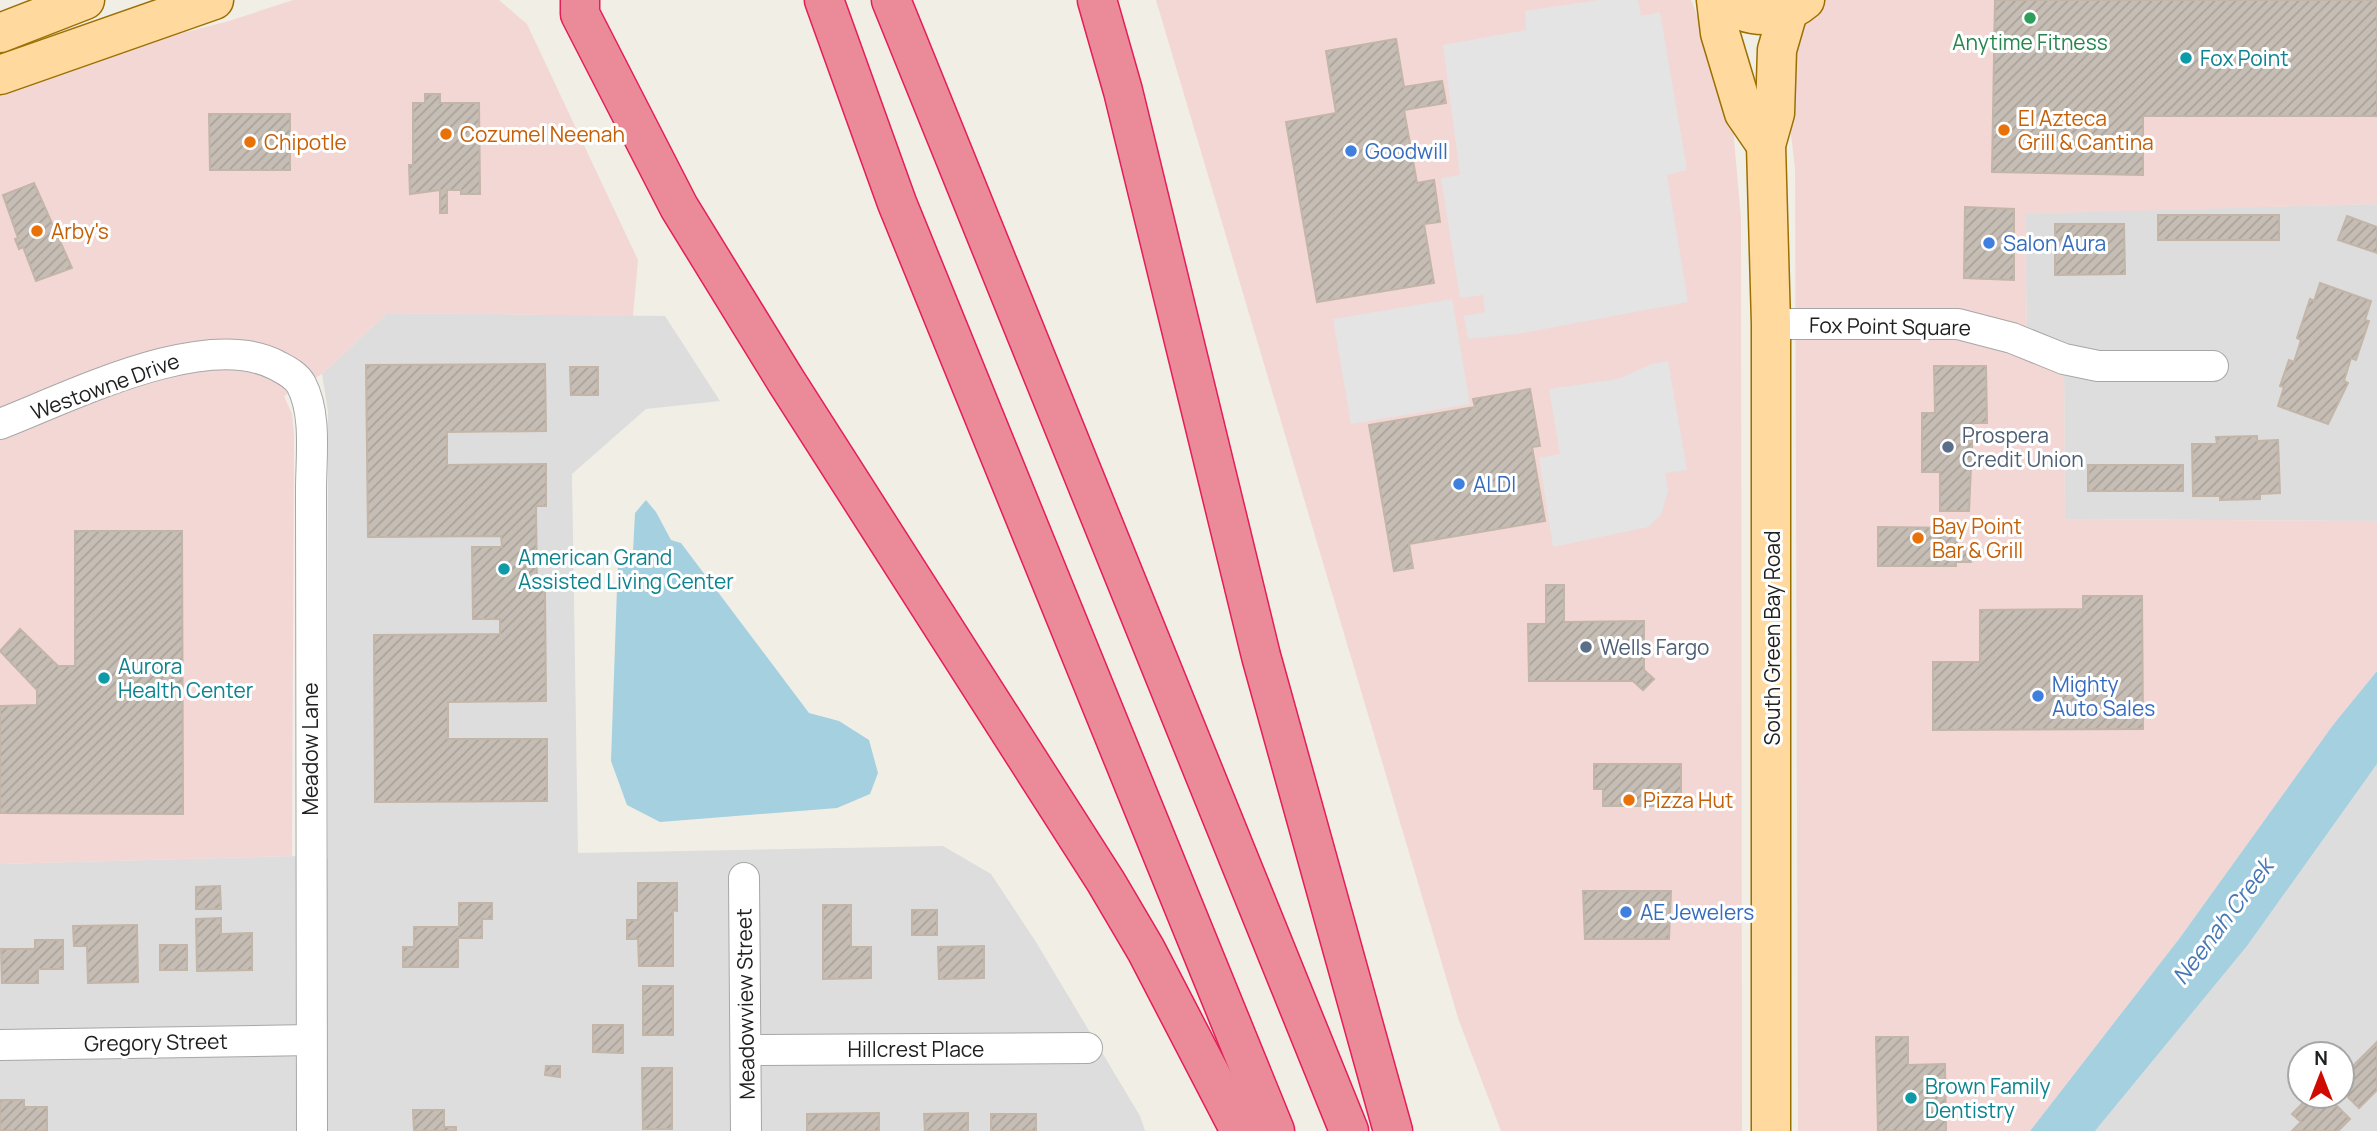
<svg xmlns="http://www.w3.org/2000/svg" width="2377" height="1131" viewBox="0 0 2377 1131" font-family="Manrope,sans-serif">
  <defs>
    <pattern id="building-hatch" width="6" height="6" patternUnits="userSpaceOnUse" patternTransform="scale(1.75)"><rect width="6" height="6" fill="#c6beb5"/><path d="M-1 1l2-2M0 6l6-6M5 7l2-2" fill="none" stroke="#aaa39b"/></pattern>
  </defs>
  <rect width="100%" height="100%" fill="#f1eee6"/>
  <g fill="#dedddd" fill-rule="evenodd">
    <path d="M2377,204V521L2065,519L2064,359L2027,344L2025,213Z"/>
    <path d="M387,313L665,316L720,401L646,409L572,474L578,853L943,846L991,874L1036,942L1140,1116L1145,1131H0V864L292,856L328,859V412L322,374Z"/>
    <path d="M2377,764V1131H2095L2247,946ZM2300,1054H2342V1096H2300Z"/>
  </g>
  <g fill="#f2d7d5">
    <path d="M293,0H499L527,24L638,260L633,316L387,313L322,374L284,396L292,414L294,434L292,856L0,864V93L113,51L229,21Z"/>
    <path d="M1156,0H1691L1718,68L1733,128L1741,218L1742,1131H1501L1459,1021Z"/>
    <path d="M1821,0H2377V204L2025,214L2027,344L2064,359L2065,519L2377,521V671L2333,725L2179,939L2030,1131H1798L1795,169L1786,92L1804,20Z"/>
  </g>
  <g fill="#e4e4e4">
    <path d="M1599,0H1638L1641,16L1660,12L1687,170L1667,175L1688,302L1517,334L1468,339L1464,316L1485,312L1483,295L1460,298L1441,178L1460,175L1443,45L1526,30L1525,11Z"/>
    <path d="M1452,299L1470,404L1351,424L1333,319Z"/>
    <path d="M1668,361L1687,470L1665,473L1668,491L1661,515L1648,527L1553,547L1539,458L1560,454L1549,389L1618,379L1652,364Z"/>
  </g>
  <g fill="#a4d0e0">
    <path d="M646,500L656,512L671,540L681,543L809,713L839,721L869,740L878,773L870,794L837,808L660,822L627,805L611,761L618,560L633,552L635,513Z"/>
    <path d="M2377,671V764L2247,946L2095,1131H2030L2179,939L2333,725Z"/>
  </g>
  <g fill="url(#building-hatch)" stroke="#c3b5a7" stroke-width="2">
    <path d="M1995,0H2377V116H2143V175L1992,172Z"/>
    <path d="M1396,39L1404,87L1442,81L1446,103L1404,110L1417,183L1434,180L1440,222L1424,224L1434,283L1317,302L1286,122L1336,113L1326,51Z"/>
    <path d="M425,94H440V103H479L480,194H461V190H447V213H440V190L410,194L409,165H413V103H425Z"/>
    <path d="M209,114H290V170H210Z"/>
    <path d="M34,183L72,268L36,281L23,247L19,249L15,239L18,238L3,195Z"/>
    <path d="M1965,207L2014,209V280L1964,278Z"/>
    <rect x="2158" y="215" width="121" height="25"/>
    <path d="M2347,216L2377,227V253L2338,240Z"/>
    <path d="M2055,224H2124L2125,274L2055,275Z"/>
    <path d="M2320,283L2371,301L2365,320L2369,321L2356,360L2351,358L2344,381L2348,383L2328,424L2278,406L2284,387L2280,386L2289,360L2294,362L2301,340L2297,338L2310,299L2314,301Z"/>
    <path d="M545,364L546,431L447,432V465L546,464V506H536L537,591H545L546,701L448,702V739H547V801L375,802L374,635L500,634V619H473L472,547H502L501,536L368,537L366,365Z"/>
    <path d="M1934,366H1986L1987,423H1973L1969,511H1940V472H1922V413H1935Z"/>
    <path d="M570,367H598V395H571Z"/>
    <path d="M1530,389L1540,446L1532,447L1545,521L1409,544L1413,568L1394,571L1369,425L1475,407L1473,399Z"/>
    <path d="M2257,436V441L2278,440L2280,493L2260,494V499L2220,500V496H2193L2192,444H2217L2216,437Z"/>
    <rect x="2088" y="465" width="95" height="26"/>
    <path d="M1878,527L1957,528V547L1972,548L1971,562H1956V566H1878Z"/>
    <path d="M75,531H182L183,814L0,813V706L37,705V690L0,651L20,629L58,666H75Z"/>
    <path d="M1546,585H1564V622L1644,621V670L1654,679L1643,690L1633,681H1529L1528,624H1546Z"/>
    <path d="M2083,596H2142L2143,729L1933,730V662H1980V610L2083,609Z"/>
    <path d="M1594,764H1681V806H1603V789H1594Z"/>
    <path d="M638,883H677V911L673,910V966H639L638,939H627V920H638Z"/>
    <path d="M220,886L221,909H196V887Z"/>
    <path d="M1583,891H1671L1669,939H1585Z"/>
    <path d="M459,903H492V919H482V938H458V967H403V947H414V927H459Z"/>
    <path d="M823,905H851V947H871V978L823,979Z"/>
    <rect x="912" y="910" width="25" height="25"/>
    <path d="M221,918V934L252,933V970L197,971L196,919Z"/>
    <path d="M137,925L138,982L88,983L87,946H74L73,926Z"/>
    <path d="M35,940H63V969H38V983H2L1,949H35Z"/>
    <rect x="160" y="945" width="27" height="25"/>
    <path d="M984,946V978L939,979L938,947Z"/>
    <rect x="643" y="986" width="30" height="49"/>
    <path d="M593,1025H623V1053L593,1052Z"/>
    <path d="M1876,1037H1908V1065L1945,1064L1946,1131H1878Z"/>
    <path d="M2377,1042V1090L2359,1108L2342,1091V1077Z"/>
    <path d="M546,1066H560V1077L545,1075Z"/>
    <path d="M642,1068H672V1129H643Z"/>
    <path d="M2308,1098L2318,1109L2329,1098L2350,1119L2338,1131H2292L2301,1122L2292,1114Z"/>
    <path d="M0,1100H24V1107H47V1131H0Z"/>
    <path d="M413,1110H444V1127H456V1131H414Z"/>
    <path d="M879,1113V1131H807V1114Z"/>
    <path d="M968,1113V1131H925L924,1114Z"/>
    <rect x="991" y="1114" width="45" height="17"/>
  </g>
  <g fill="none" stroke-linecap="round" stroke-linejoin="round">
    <defs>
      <g id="minor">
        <path d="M1771,324H1958L2012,338L2064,359L2098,366H2213"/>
        <path d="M0,424C70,397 205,328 276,365C285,370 295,374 301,384C317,414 311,457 311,490L312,1131"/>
        <path d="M744,878L746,1131"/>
        <path d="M0,1045L311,1040"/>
        <path d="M746,1050L1087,1048"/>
      </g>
      <g id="major">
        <path d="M1716,0L1720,33L1744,113L1766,145"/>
        <path d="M1725,0C1748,21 1783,19 1805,0"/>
        <path d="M0,33L85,0"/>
        <path d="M0,75L214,0"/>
        <path d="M1771,1131V324L1766,145L1775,113L1777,50L1788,12"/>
      </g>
      <g id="highway">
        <path d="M580,0V14L679,207L786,381L1106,882L1146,950L1240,1131"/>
        <path d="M824,0L897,203L1275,1131"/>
        <path d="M891,0L1349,1131"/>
        <path d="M1097,0L1123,91L1261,656L1393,1131"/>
      </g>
    </defs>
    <use href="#minor" stroke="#a7a7a7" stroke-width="32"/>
    <use href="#major" stroke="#9c7000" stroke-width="41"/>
    <use href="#highway" stroke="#e41e58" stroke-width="41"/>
    <use href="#minor" stroke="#fff" stroke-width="30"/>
    <use href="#major" stroke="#ffd99d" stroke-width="38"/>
    <use href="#highway" stroke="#eb8a98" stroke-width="38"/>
  </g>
  <circle fill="#2e9e5b" stroke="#fff" stroke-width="2.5" cx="2030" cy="18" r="7"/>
  <g fill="#0f9aa8" stroke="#fff" stroke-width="2.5">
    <circle cx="2186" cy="58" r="7"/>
    <circle cx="504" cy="569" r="7"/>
    <circle cx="104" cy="678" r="7"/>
    <circle cx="1911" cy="1098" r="7"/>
  </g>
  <g fill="#e8710a" stroke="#fff" stroke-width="2.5">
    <circle cx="2004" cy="130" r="7"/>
    <circle cx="446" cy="134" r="7"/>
    <circle cx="250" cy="142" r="7"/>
    <circle cx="37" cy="231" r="7"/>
    <circle cx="1918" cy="538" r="7"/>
    <circle cx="1629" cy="800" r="7"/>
  </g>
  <g fill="#3f7fe0" stroke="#fff" stroke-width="2.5">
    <circle cx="1351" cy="151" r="7"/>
    <circle cx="1989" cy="243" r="7"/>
    <circle cx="1459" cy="484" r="7"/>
    <circle cx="2038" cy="696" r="7"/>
    <circle cx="1626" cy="912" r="7"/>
  </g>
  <g fill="#5c6f8a" stroke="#fff" stroke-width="2.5">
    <circle cx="1948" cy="447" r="7"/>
    <circle cx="1586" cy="647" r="7"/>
  </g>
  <g text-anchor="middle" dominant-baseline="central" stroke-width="6" stroke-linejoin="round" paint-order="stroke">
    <g font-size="21" fill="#27864d" stroke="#fff">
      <text x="2030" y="42">Anytime Fitness</text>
    </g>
    <g font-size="21" fill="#0d838f" stroke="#fff" text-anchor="start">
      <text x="2200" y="58">Fox Point</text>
      <text x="518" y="557">American Grand<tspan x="518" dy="24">Assisted Living Center</tspan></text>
      <text x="118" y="666">Aurora<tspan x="118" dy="24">Health Center</tspan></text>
      <text x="1925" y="1086">Brown Family<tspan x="1925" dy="24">Dentistry</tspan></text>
    </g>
    <g font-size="21" fill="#c56008" stroke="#fff" text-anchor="start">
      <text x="2018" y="118">El Azteca<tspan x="2018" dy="24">Grill &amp; Cantina</tspan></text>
      <text x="460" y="134">Cozumel Neenah</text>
      <text x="264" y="142">Chipotle</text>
      <text x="51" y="231">Arby's</text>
      <text x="1932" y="526">Bay Point<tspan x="1932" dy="24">Bar &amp; Grill</tspan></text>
      <text x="1643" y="800">Pizza Hut</text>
    </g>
    <g font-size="21" fill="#366cbe" stroke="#fff" text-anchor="start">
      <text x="1365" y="151">Goodwill</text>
      <text x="2003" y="243">Salon Aura</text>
      <text x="1473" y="484">ALDI</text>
      <text x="2052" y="684">Mighty<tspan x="2052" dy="24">Auto Sales</tspan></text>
      <text x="1640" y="912">AE Jewelers</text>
    </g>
    <g font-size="21" fill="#202020" stroke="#fff">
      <text transform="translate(1890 326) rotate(1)">Fox Point Square</text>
      <text transform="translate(105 386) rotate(-20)">Westowne Drive</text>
      <text transform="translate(1772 638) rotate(-90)">South Green Bay Road</text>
      <text transform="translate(310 749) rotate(-90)">Meadow Lane</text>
      <text transform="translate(745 1004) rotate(-91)">Meadowview Street</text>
      <text transform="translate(156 1042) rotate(-1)">Gregory Street</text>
      <text x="916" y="1049">Hillcrest Place</text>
    </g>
    <g font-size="21" fill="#4e5e75" stroke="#fff" text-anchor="start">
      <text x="1962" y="435">Prospera<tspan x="1962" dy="24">Credit Union</tspan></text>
      <text x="1600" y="647">Wells Fargo</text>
    </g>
    <g font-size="23" font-style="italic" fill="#4778b5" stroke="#fff">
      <text transform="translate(2222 921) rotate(-53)">Neenah Creek</text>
    </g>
  </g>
  <g transform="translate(2321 1075)"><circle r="33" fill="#ffffff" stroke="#a6a6a6" stroke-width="2"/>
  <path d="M0-5L12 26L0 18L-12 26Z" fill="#d00a00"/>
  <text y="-10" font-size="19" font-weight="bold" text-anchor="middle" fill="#202020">N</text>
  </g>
</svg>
